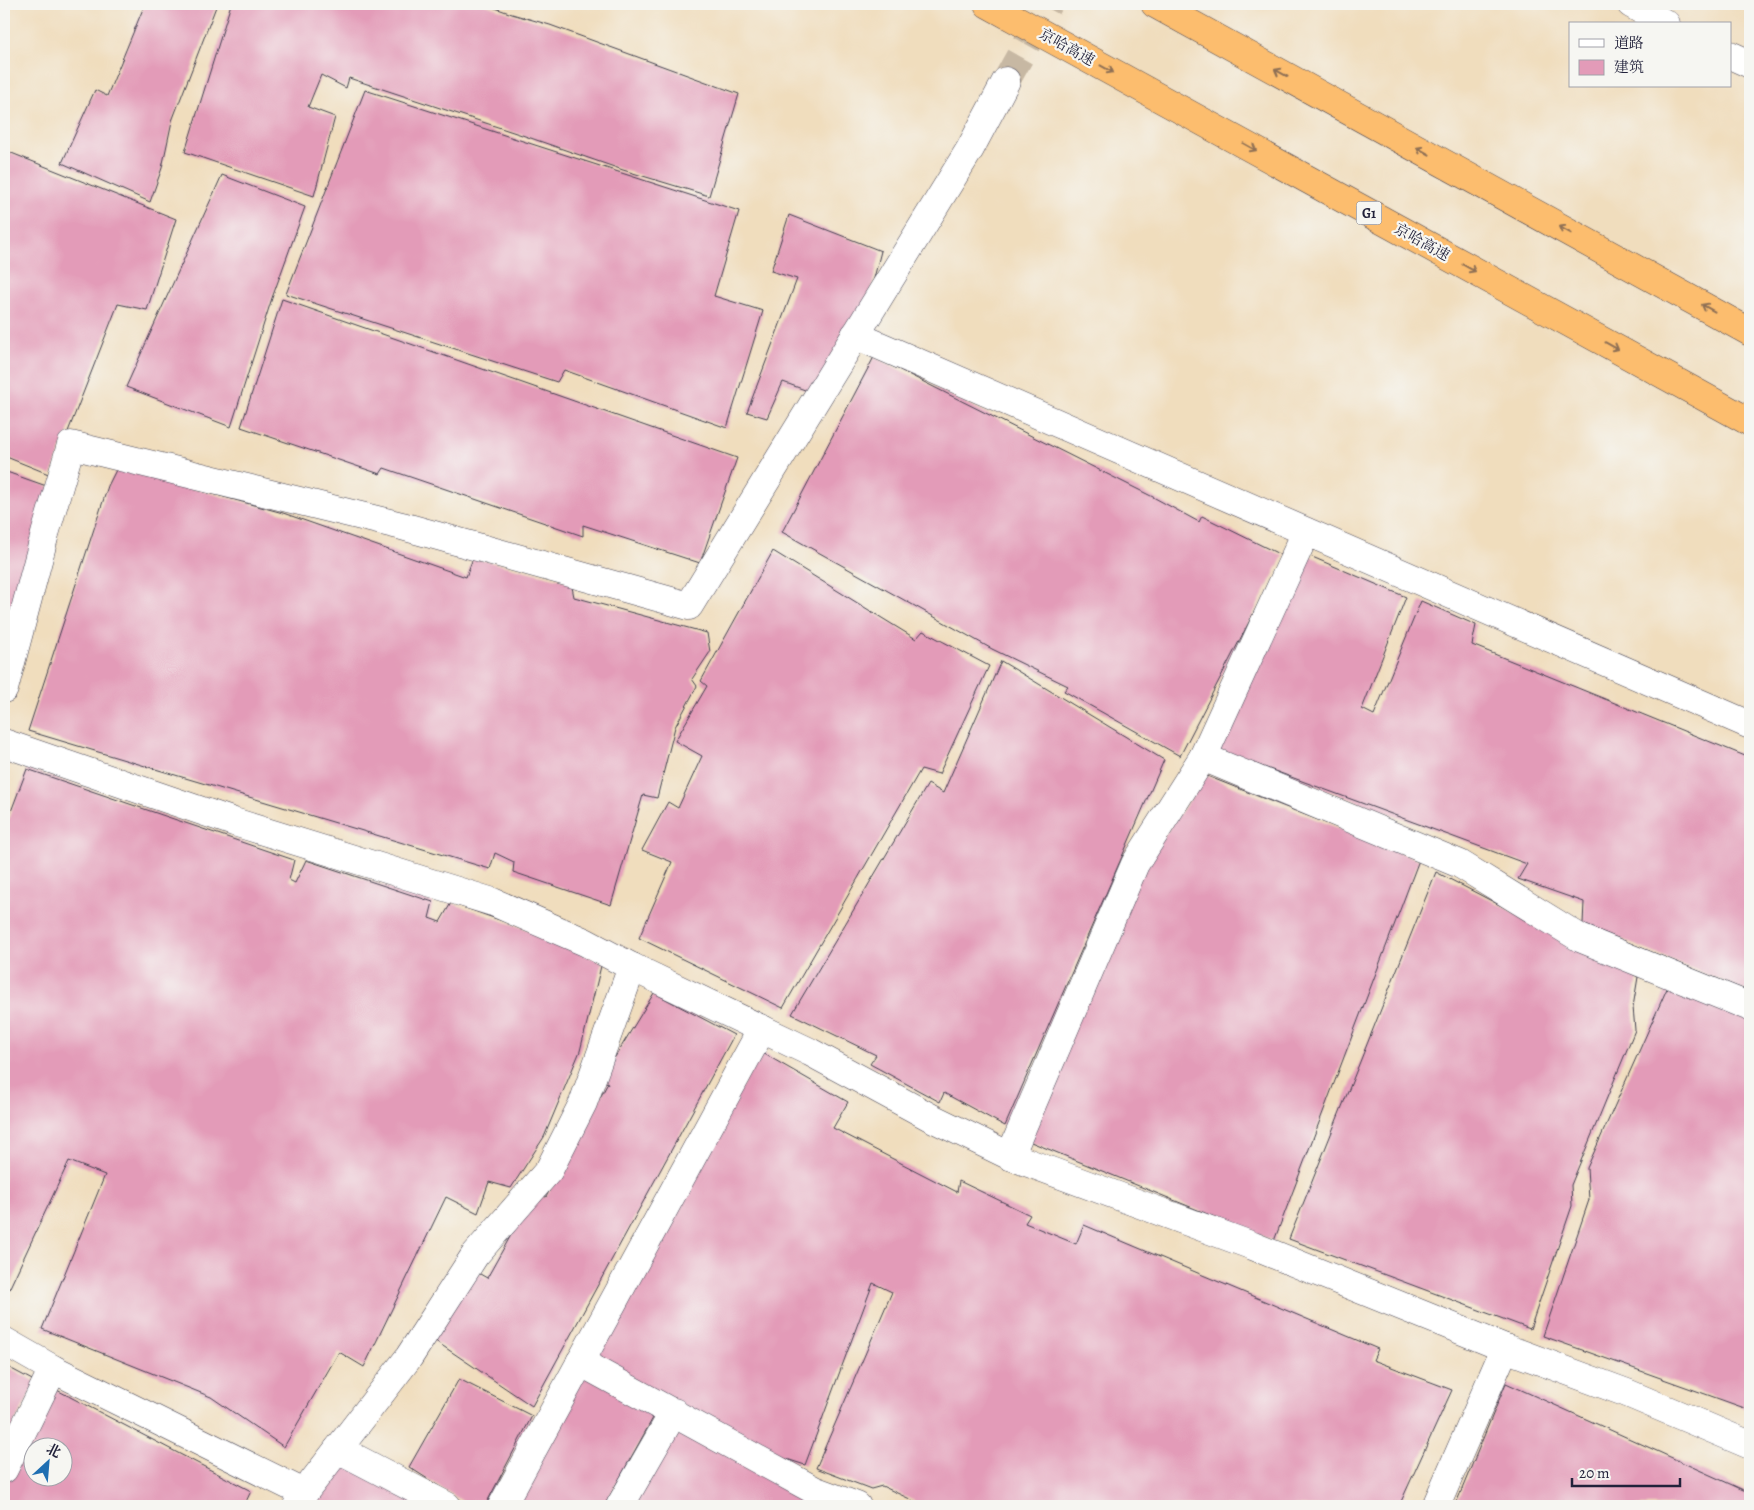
<svg xmlns="http://www.w3.org/2000/svg" width="1754" height="1510" viewBox="0 0 1754 1510" font-family="Alegreya,'Noto Serif SC',serif">
  <rect width="100%" height="100%" fill="#f6f6f2"/>
  <filter id="ink" filterUnits="userSpaceOnUse"><feTurbulence type="fractalNoise" baseFrequency=".02" numOctaves="2"/><feDisplacementMap in="SourceGraphic" scale="10" xChannelSelector="R" yChannelSelector="G"/><feConvolveMatrix kernelMatrix="1 2 1 2 8 2 1 2 1" color-interpolation-filters="sRGB"/></filter>
  <filter id="wash" filterUnits="userSpaceOnUse"><feTurbulence type="fractalNoise" baseFrequency=".0096" numOctaves="4" result="noise"/><feDisplacementMap in="SourceGraphic" scale="20" xChannelSelector="R" yChannelSelector="G"/><feGaussianBlur stdDeviation="1.12" result="paint"/><feColorMatrix in="noise" values="0 0 0 0 0 0 0 0 0 0 0 0 0 0 0 0 0 1.4 0 .05"/><feComposite in="paint" operator="in"/></filter>
  <g filter="url(#wash)">
    <rect width="100%" height="100%" fill="#f0ddbd"/>
    <g id="blocks">
      <g fill="#e39bb8" fill-rule="evenodd">
        <path d="M145,4H217L172,121L162,168L150,202L62,163L95,90L107,96Z"/>
        <path d="M231,4H484L512,14L550,25L739,94L709,196L623,170L522,135L349,78L346,88L321,75L308,107L335,117L314,196L185,152Z"/>
        <path d="M365,90L739,211L714,296L763,311L727,428L564,370L557,382L286,294Z"/>
        <path d="M4,150L176,219L147,310L118,304L51,475L4,456Z"/>
        <path d="M222,175L305,207L272,298L231,427L126,387Z"/>
        <path d="M789,215L881,251L866,309L816,394L783,382L767,418L747,412L797,279L771,271Z"/>
        <path d="M282,299L737,458L700,563L583,525V536L384,468L380,474L241,427Z"/>
        <path d="M874,357L1153,497L1199,522L1202,516L1283,556L1180,756L1064,691L1068,686L992,649L782,532Z"/>
        <path d="M117,468L283,513L466,577L473,558L571,582L574,597L707,633L710,652L692,679L697,686L675,727L657,798L643,795L611,905L513,872L514,862L495,853L490,869L28,731L108,486Z"/>
        <path d="M4,471L52,488L4,652Z"/>
        <path d="M773,551L916,639L923,631L989,666L939,774L921,769L783,1008L639,938L672,862L642,850L668,802L678,808L702,756L675,741L707,686L701,681Z"/>
        <path d="M1303,553L1406,597L1362,709L1374,715L1421,601L1476,625L1472,645L1750,758V992L1583,924L1584,902L1518,879L1527,864L1215,749Z"/>
        <path d="M1001,661L1164,760L1005,1126L944,1093L940,1102L870,1064L876,1055L792,1014L928,784L943,793Z"/>
        <path d="M27,769L294,860L289,880L295,883L306,860L433,902L429,918L440,922L451,903L531,931L602,962L580,1051L544,1137L511,1188L489,1182L478,1213L446,1197L364,1367L339,1352L284,1447L211,1397L42,1329L105,1175L69,1161L4,1300V830Z"/>
        <path d="M1207,776L1419,860L1274,1241L1026,1140L1141,868Z"/>
        <path d="M1436,872L1638,977L1633,1007L1635,1030L1571,1185L1572,1206L1530,1329L1289,1239Z"/>
        <path d="M1669,984L1750,1019V1410L1543,1336L1589,1200L1587,1168Z"/>
        <path d="M654,993L734,1035L532,1406L431,1338L473,1270L487,1278L534,1194L546,1197L608,1083L601,1080Z"/>
        <path d="M761,1052L848,1102L833,1128L957,1192L959,1181L1030,1215L1025,1223L1076,1244L1084,1225L1378,1349L1373,1360L1452,1390L1399,1506H925L882,1486L871,1489L816,1468L892,1292L873,1283L805,1465L768,1453L589,1360Z"/>
        <path d="M4,1365L36,1382L4,1443Z"/>
        <path d="M584,1369L658,1409L604,1506H507Z"/>
        <path d="M459,1379L532,1416L485,1506H470L409,1467Z"/>
        <path d="M1506,1383L1750,1493V1506H1455Z"/>
        <path d="M51,1387L251,1491L244,1506H4V1483ZM32,1448H62V1478H32Z"/>
        <path d="M679,1425L836,1506H631Z"/>
        <path d="M336,1458L431,1506H309Z"/>
      </g>
    </g>
  </g>
  <g filter="url(#ink)">
    <use href="#blocks" fill-opacity="0" stroke="#413e4e" stroke-width="1"/>
    <g fill="none" stroke-linecap="round" stroke-linejoin="round">
      <path stroke="#c7b8a3" stroke-width="28" stroke-dasharray="28 14" stroke-linecap="butt" d="M1006,81L1049,4"/>
      <defs>
        <g id="minor">
          <path d="M1631,4L1666,24"/>
          <path d="M1730,55L1750,64"/>
          <path d="M855,335L1750,725"/>
          <path d="M4,689L45,534L71,445L402,526L689,606L970,149L1006,81"/>
          <path d="M4,743L234,822L493,902L585,942L632,967L810,1052L930,1117L1010,1156L1253,1246L1505,1348L1627,1393L1750,1445"/>
          <path d="M1203,757L1460,864L1580,938L1750,1007"/>
          <path d="M1010,1156L1135,864L1203,757L1306,532"/>
          <path d="M4,1341L53,1369L304,1493"/>
          <path d="M580,1362L814,1490L857,1506"/>
          <path d="M338,1449L447,1506"/>
          <path d="M4,1469L53,1369"/>
          <path d="M297,1506L304,1493L409,1357L475,1255L549,1170L583,1103L632,967"/>
          <path d="M502,1506L762,1029"/>
          <path d="M620,1506L674,1412"/>
          <path d="M1436,1506L1505,1348"/>
        </g>
        <g id="highway">
          <path d="M988,4L1750,422"/>
          <path d="M1155,4L1750,332"/>
        </g>
      </defs>
      <use href="#minor" stroke="#413e4e" stroke-width="29"/>
      <use href="#highway" stroke="#413e4e" stroke-width="29"/>
      <use href="#minor" stroke="#fff" stroke-width="28"/>
      <use href="#highway" stroke="#fcbd6e" stroke-width="28"/>
    </g>
    <defs><path id="oneway-shaft" d="M-6 0H5M1.5-3L5.5 0L1.5 3" fill="none" stroke-width="1.6" stroke-linecap="round" stroke-linejoin="round" transform="scale(1.25)"/></defs>
    <g stroke="#8f7054">
      <use href="#oneway-shaft" transform="translate(1107 69) rotate(29)"/>
      <use href="#oneway-shaft" transform="translate(1281 73) rotate(-151)"/>
      <use href="#oneway-shaft" transform="translate(1250 147) rotate(29)"/>
      <use href="#oneway-shaft" transform="translate(1423 151) rotate(-151)"/>
      <use href="#oneway-shaft" transform="translate(1565 230) rotate(-151)"/>
      <use href="#oneway-shaft" transform="translate(1469 268) rotate(29)"/>
      <use href="#oneway-shaft" transform="translate(1708 308) rotate(-151)"/>
      <use href="#oneway-shaft" transform="translate(1612 346) rotate(29)"/>
    </g>
  </g>
  <g text-anchor="middle" dominant-baseline="central" stroke-width="4.5" stroke-linejoin="round" paint-order="stroke">
    <rect fill="#f6f6f2" stroke="#626272" stroke-width="1" x="1356.5" y="201.5" width="25" height="23" rx="4"/>
    <g font-size="14" font-weight="bold" fill="#22223b">
      <text x="1369" y="213">G1</text>
    </g>
    <g font-size="15" fill="#22223b" stroke="#f6f6f2">
      <text transform="translate(1067 47) rotate(29)">京哈高速</text>
      <text transform="translate(1422 242) rotate(29)">京哈高速</text>
    </g>
  </g>
  <rect width="1754" height="1510" fill="none" stroke="#f6f6f2" stroke-width="20"/>
  <rect x="1569" y="22" width="162" height="65" fill="#f6f6f2" stroke="#a1a1a9"/>
  <rect x="1579" y="39" width="25" height="8" fill="#ffffff" stroke="#a1a1a9"/>
  <text x="1614" y="48" font-size="15" fill="#22223b">道路</text>
  <rect x="1579" y="60" width="25" height="15" fill="#e39bb8" stroke="#a1a1a9"/>
  <text x="1614" y="72" font-size="15" fill="#22223b">建筑</text>
  <g transform="translate(48 1462) rotate(26)"><circle r="24" fill="#f6f6f2" stroke="#a1a1a9"/>
  <path d="M0-4L9 19L0 12L-9 19Z" fill="#1f6fb2"/>
  <text y="-8" font-size="14" font-weight="bold" text-anchor="middle" fill="#22223b">北</text>
  </g>
  <path d="M1572 1478v8h108v-8" fill="none" stroke="#22223b" stroke-width="2.5"/>
  <text x="1579" y="1478" font-size="15" fill="#22223b" stroke="#f6f6f2" stroke-width="4" paint-order="stroke">20 m</text>
</svg>
